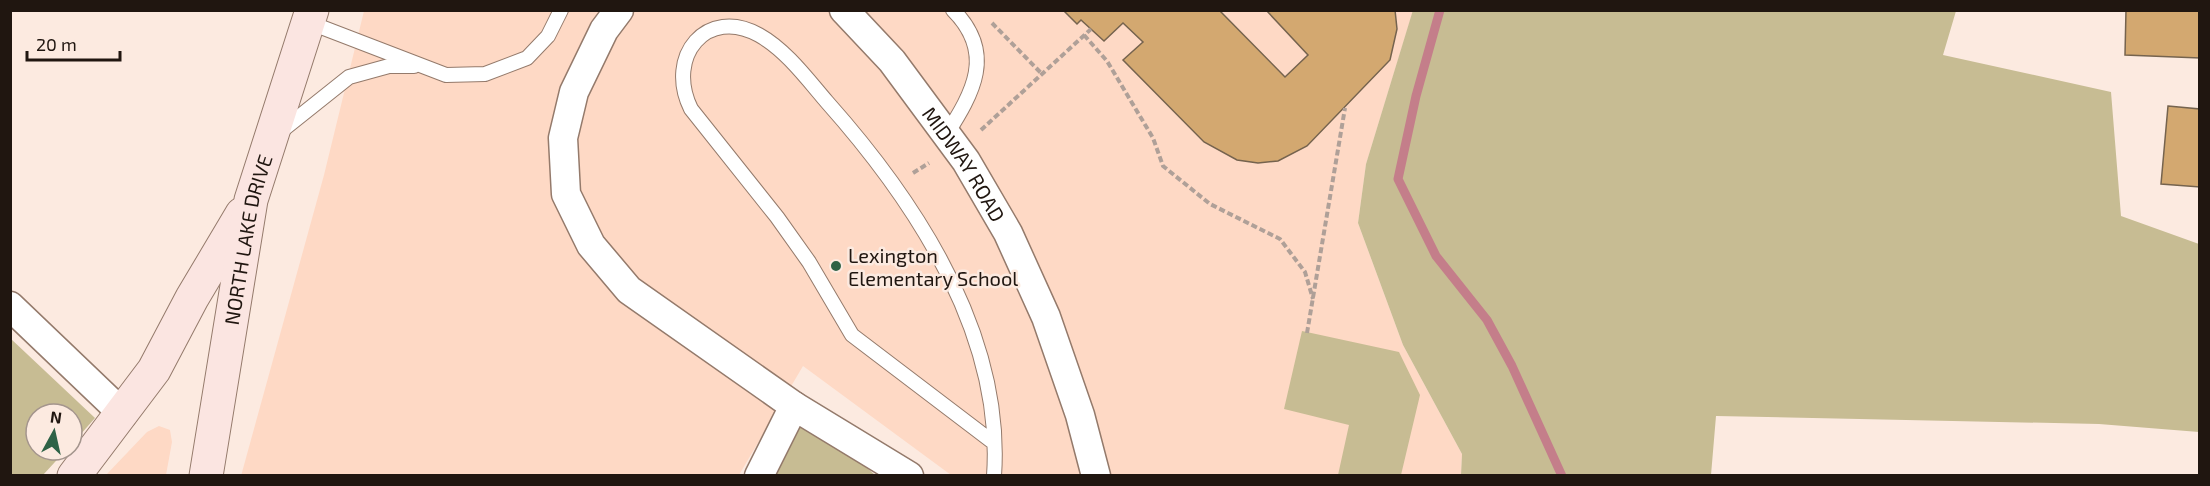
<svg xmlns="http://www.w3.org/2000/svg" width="2210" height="486" viewBox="0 0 2210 486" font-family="'Exo 2',sans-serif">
  <rect width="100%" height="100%" fill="#fceae0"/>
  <g fill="#fed9c5">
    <path d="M364,11H1413L1366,164L1358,223L1403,345L1462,454L1461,475H951L803,366L739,475L241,476L324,175Z"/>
    <path d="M159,426L170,430L172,442L166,475H106L147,432Z"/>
  </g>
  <g fill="#c7bc93">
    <path d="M1413,10L1956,11L1943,55L2111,92L2121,216L2199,244V432L2099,424L1716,416L1711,475H1461L1462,454L1403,345L1358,223L1366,164Z"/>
    <path d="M1302,331L1399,352L1420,395L1401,475H1338L1349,425L1284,409Z"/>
    <path d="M10,338L95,418L72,444V414H36V450H66L43,475H11Z"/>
    <path d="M805,412L875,475L769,476Z"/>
  </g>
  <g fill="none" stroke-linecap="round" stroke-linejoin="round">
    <path stroke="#c47e8a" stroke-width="9" d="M1440,10L1416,96L1398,179L1436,256L1487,320L1512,366L1562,476"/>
  </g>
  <g fill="#d3a870" stroke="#75634e" stroke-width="1.5">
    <path d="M1063,10H1219L1285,77L1308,55L1266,10H1395L1397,29L1390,60L1307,146L1278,161L1258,163L1237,160L1204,142L1123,60L1143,42L1123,23L1104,41L1081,20L1077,24Z"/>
    <path d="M2126,10H2200V58L2125,55Z"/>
    <path d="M2168,106L2200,109V187L2161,184Z"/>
  </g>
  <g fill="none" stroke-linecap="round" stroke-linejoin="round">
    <defs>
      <g id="service">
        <path d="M308,22L446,75L485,74L527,58L548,36L561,10"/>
        <path d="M280,132L349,77L389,66H414"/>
        <path d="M946,135C973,93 996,53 953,10"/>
        <path d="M994,476C1004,336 916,202 827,102C808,80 786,50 759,35C707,6 665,56 691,109L777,217L809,262L852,335L994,443"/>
      </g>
      <g id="minor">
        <path d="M619,10L604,30L574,92L563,138L566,194L591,245L629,290L794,406"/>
        <path id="s1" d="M844,10L892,61L966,161L1008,233L1046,317L1080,415L1096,476"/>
        <path d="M10,306L123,414"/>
        <path d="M759,476L794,406L909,476"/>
      </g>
      <g id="secondary">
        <path d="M74,476L154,370L192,298L242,214"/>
        <path id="s2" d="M206,476L251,200L312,10"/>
      </g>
    </defs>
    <use href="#service" stroke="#947a6b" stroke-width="16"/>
    <use href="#minor" stroke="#947a6b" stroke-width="31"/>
    <use href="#secondary" stroke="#947a6b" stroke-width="35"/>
    <g stroke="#afa098" stroke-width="4" stroke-dasharray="6 3" stroke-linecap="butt">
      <path d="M992,23L1042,74"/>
      <path d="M1084,35L1107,61L1153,138L1163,166L1210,204L1280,239L1305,272L1313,299"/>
      <path d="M981,130L1091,29"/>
      <path d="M913,173L929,163"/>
      <path d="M1307,333L1345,108"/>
    </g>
    <use href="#service" stroke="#fff" stroke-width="14"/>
    <use href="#minor" stroke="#fff" stroke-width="28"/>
    <use href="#secondary" stroke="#fbe5e1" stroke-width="33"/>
  </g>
  <circle fill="#2e6246" stroke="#fceae0" stroke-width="2" cx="836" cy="266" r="6"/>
  <g text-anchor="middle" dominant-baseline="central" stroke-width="5" stroke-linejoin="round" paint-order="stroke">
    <g font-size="20" fill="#201610" stroke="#fceae0">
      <text stroke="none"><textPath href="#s1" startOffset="196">MIDWAY ROAD</textPath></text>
      <text stroke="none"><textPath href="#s2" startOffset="240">NORTH LAKE DRIVE</textPath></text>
    </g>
    <g font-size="20" fill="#201610" stroke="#fceae0" text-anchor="start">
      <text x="848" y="255">Lexington<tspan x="848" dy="23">Elementary School</tspan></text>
    </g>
  </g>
  <rect width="2210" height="486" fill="none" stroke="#201610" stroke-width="24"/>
  <g transform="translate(54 432) rotate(8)"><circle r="28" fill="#fceae0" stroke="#a4958d" stroke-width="1.5"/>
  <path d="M0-4.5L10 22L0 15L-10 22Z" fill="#2e6246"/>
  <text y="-9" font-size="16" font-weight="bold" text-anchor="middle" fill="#201610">N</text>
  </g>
  <path d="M27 51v9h93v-9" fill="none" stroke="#201610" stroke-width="3"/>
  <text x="36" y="51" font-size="18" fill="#201610" stroke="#fceae0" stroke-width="4.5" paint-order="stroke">20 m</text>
</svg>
